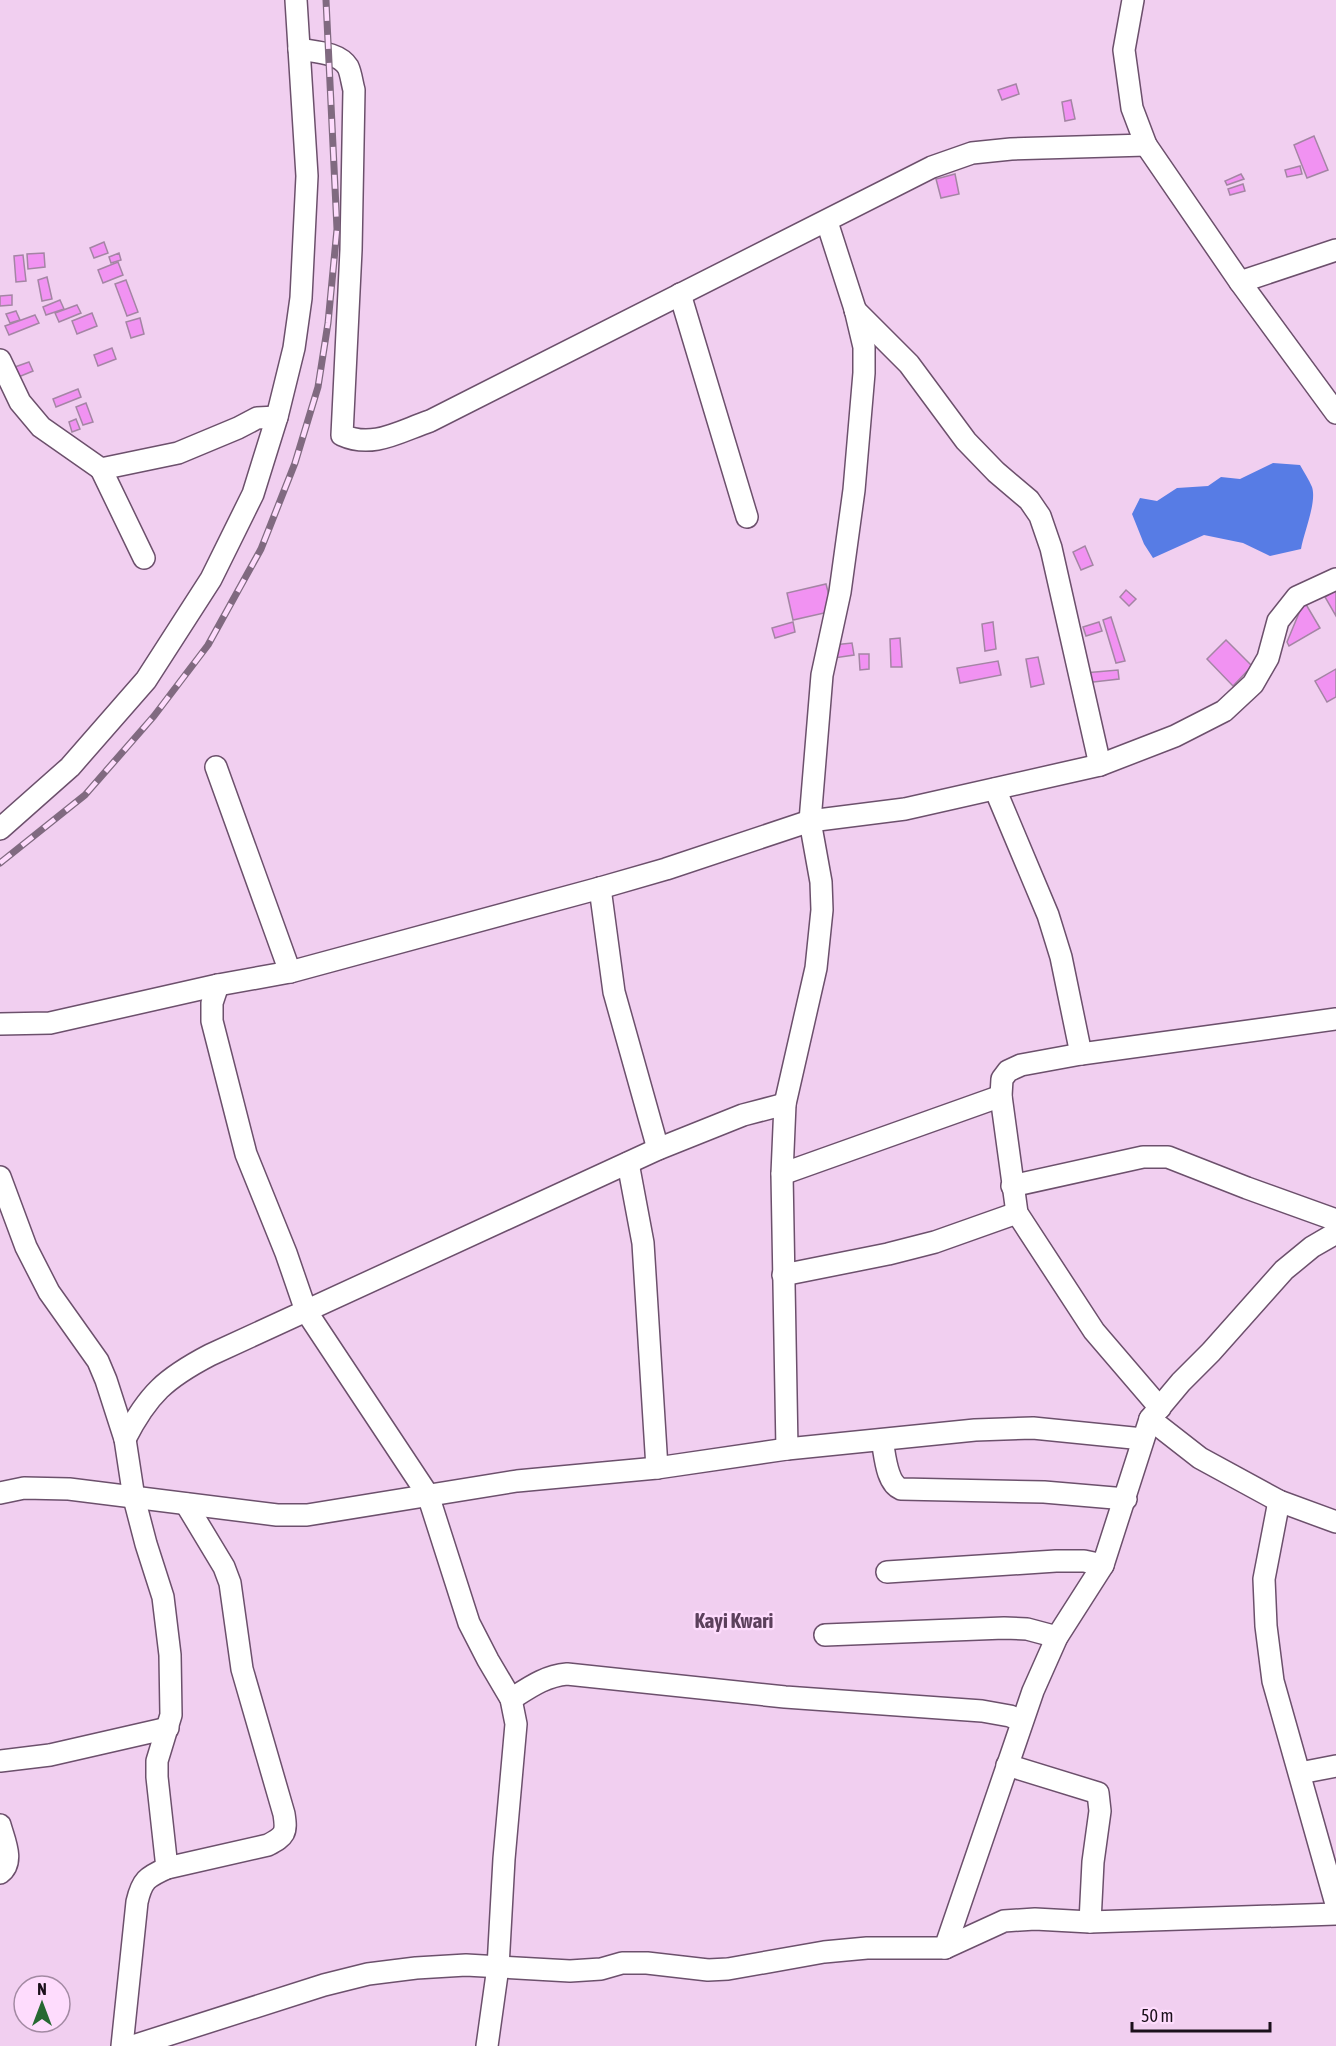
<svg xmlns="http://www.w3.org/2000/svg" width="1336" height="2046" viewBox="0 0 1336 2046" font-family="'Asap Condensed',sans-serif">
  <rect width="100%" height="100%" fill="#f1cff0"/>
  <path fill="#577ce5" d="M1273,463L1300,465C1304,472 1309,480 1312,487C1317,502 1304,532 1301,549L1270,556L1243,543L1204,535L1153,558L1144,544L1132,514L1140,498L1157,501L1177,488L1208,486L1221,477L1240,479Z"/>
  <g fill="#f192f2" stroke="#a485a4" stroke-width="1.5">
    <path d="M1016,84L1019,94L1002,100L998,90Z"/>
    <path d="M1071,100L1075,119L1065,121L1062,102Z"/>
    <path d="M1314,136L1328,170L1307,178L1294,145Z"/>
    <path d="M1300,166L1302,174L1287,177L1285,170Z"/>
    <path d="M955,174L959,194L941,198L936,179Z"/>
    <path d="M1241,174L1244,179L1227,185L1225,181Z"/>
    <path d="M1243,184L1245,191L1230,195L1228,189Z"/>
    <path d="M104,242L108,253L94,258L90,248Z"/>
    <path d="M44,253L45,267L28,269L27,254Z"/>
    <path d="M119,253L121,260L111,263L109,257Z"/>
    <path d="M23,255L26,281L16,282L14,256Z"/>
    <path d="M118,262L123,275L103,283L98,270Z"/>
    <path d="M47,277L52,299L42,301L38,280Z"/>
    <path d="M126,280L138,312L127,316L115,284Z"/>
    <path d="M12,295V305L0,306V296Z"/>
    <path d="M60,300L64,309L46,315L43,307Z"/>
    <path d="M77,305L81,313L59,322L55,313Z"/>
    <path d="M16,311L20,320L10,323L6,314Z"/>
    <path d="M92,313L97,326L77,334L72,321Z"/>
    <path d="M35,315L39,323L9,335L5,326Z"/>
    <path d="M140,318L144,334L131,338L126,322Z"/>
    <path d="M112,348L116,359L98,366L94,355Z"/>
    <path d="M29,362L33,371L16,378L12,368Z"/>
    <path d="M78,389L81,397L56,407L53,399Z"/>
    <path d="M86,403L93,422L83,425L76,407Z"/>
    <path d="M76,419L80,429L72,432L69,422Z"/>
    <path d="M1085,546L1093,565L1081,570L1073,552Z"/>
    <path d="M826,584L833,611L793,620L787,593Z"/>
    <path d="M1126,590L1136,599L1129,606L1120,597Z"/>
    <path d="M1336,590V616L1325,597Z"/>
    <path d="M1304,601L1320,628L1289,646L1287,642Z"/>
    <path d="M1111,617L1125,661L1116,663L1103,620Z"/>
    <path d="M793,622L795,632L775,638L772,628Z"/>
    <path d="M993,622L996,649L985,651L982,624Z"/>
    <path d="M1099,622L1102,631L1086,636L1083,627Z"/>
    <path d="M900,638L902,667H891L890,639Z"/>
    <path d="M1226,640L1252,666L1233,686L1207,659Z"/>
    <path d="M852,643L854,655L834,658L833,645Z"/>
    <path d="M859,654H869V669L860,670Z"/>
    <path d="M1038,657L1044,684L1031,687L1026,659Z"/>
    <path d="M998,661L1001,675L960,683L957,668Z"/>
    <path d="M1336,669V697L1327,702L1315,681Z"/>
    <path d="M1118,670L1119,679L1085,683L1084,673Z"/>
  </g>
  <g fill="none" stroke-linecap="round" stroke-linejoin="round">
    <defs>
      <g id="minor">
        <path d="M1133,0L1124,50L1132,108L1146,145L1240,282L1336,413"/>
        <path d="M299,49C314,52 339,52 348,67C351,73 352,83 354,90L351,250L342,435C373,449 400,431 430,421L932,167L972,153L1011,149L1146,145"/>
        <path d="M1240,282L1336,250"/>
        <path d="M680,294L747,517"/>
        <path d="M855,310L909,364L966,441L996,472L1029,500L1040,516L1051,548L1100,765"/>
        <path d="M0,360L20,402L41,427L101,469L178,453L238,428L257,418L277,417"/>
        <path d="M101,469L144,558"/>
        <path d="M216,767L290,972"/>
        <path d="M995,789L1048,915L1061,957L1081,1054"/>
        <path d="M0,829L70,767L146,680L211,579L253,494L277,417L294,348L301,298L307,176L296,0"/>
        <path d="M600,888L614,992L658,1149"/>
        <path d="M218,985L212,1003V1021L246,1154L286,1253L306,1311L428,1495L469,1623L488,1660L511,1699L516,1724L504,1859L498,1967L487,2046"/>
        <path d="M0,1024L50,1023L218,985L290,972L600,888L666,869L810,821L905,809L1100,765L1175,736L1224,711L1253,684L1268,658L1278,621L1297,597L1336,579"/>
        <path d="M628,1163L643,1243L657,1468"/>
        <path d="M782,1174L1001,1096"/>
        <path d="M0,1177L26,1247L49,1292L98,1361L106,1380L125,1439L134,1498L146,1544L163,1597L170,1655L171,1715L157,1761V1777L167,1868"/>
        <path d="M1012,1186L1143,1157H1168L1247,1188L1336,1220"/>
        <path d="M783,1275L888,1254L935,1242L1017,1213"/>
        <path d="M1160,1408L1094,1331L1017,1213L1001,1096L1002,1079L1008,1071L1021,1065L1081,1054L1336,1019"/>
        <path d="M1150,1419L1200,1458L1279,1501L1336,1522"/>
        <path d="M125,1439C148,1394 166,1378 210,1355L658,1149L743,1115L785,1104"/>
        <path d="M882,1440C885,1454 886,1483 901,1489L1044,1492L1126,1499"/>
        <path d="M787,1449L782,1174L785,1104L816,968L822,910L821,882L810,821L822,675L840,592L854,490L864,373V347L855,309L827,222"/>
        <path d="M0,1493L24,1488L69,1489L277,1515H307L517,1481L657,1468L787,1449L975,1430L1033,1428L1143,1439"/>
        <path d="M1279,1501L1264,1579L1266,1626L1273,1681L1336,1904"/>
        <path d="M887,1572L1056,1561H1084L1103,1565"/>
        <path d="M825,1635L1004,1628L1027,1629L1057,1637"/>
        <path d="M511,1699C530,1687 545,1676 567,1674L785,1697L982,1711L1010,1716L1022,1721"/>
        <path d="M0,1761L50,1755L168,1728"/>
        <path d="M1007,1765L1098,1793L1100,1811L1093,1862L1090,1922"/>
        <path d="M1300,1773L1336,1766"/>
        <path d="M0,1825C4,1840 15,1862 0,1873"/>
        <path d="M945,1948L1033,1691L1057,1637L1103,1565L1150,1419L1181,1382L1211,1352L1284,1270L1312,1247L1336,1233"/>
        <path d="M122,2046L137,1902C142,1880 147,1877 167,1868L268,1845C285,1836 287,1833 284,1814L242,1669L230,1583L224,1567L186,1504"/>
        <path d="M133,2046L324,1985L368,1974L416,1968L466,1965L570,1971L601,1969L622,1963H647L708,1970L728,1969L824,1952L867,1948H945L1004,1921L1035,1919L1090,1922L1336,1914"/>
      </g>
    </defs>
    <use href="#minor" stroke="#6c506c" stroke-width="24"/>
    <use href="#minor" stroke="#fff" stroke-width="21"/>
    <defs>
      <path id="rail" d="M0,863L85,795L154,716L208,645L261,549L295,463L318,387L328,323L337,229L326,0"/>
    </defs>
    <use href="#rail" stroke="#806a80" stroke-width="7"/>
    <use href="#rail" stroke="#fedcfd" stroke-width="4.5" stroke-dasharray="14" stroke-linecap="butt"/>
  </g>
  <g text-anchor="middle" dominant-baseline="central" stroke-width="4.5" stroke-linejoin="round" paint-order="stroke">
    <g font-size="21" font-weight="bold" fill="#5c405c" stroke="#fedcfd">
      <text x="734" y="1620">Kayi Kwari</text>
    </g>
  </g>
  <g transform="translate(42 2004)"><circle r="28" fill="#fedcfd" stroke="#a38aa3" stroke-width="1.5"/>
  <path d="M0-4.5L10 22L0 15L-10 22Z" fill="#266832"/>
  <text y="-9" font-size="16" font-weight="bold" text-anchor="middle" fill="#1b101b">N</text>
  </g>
  <path d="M1132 2022v9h138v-9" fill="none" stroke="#1b101b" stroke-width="3"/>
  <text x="1141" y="2022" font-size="18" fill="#1b101b" stroke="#fedcfd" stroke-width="4.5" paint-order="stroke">50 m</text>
</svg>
